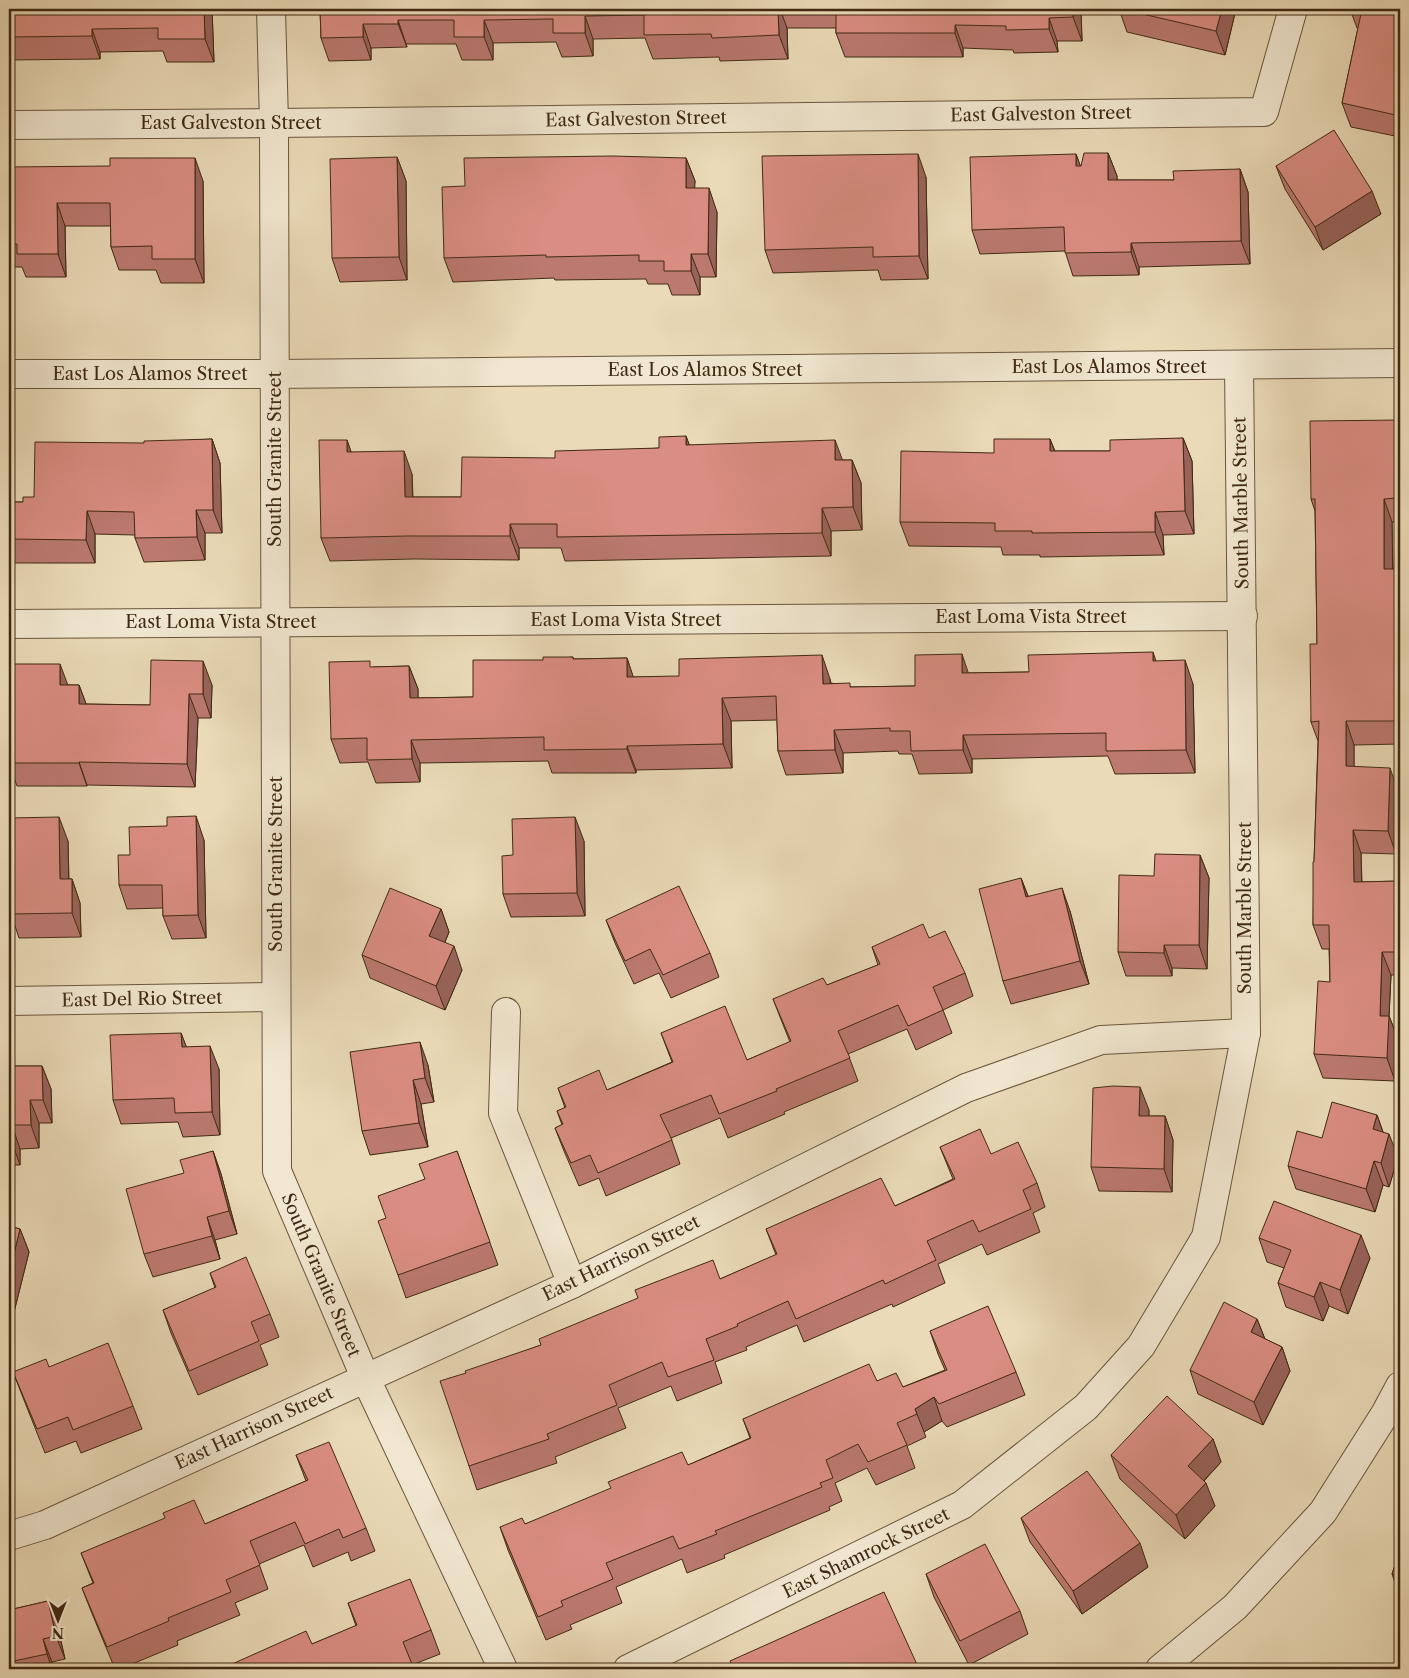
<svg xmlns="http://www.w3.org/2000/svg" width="1409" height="1678" viewBox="0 0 1409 1678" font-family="'Libre Caslon Text',serif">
  <rect width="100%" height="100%" fill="#eadab7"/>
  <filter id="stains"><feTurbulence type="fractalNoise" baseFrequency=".004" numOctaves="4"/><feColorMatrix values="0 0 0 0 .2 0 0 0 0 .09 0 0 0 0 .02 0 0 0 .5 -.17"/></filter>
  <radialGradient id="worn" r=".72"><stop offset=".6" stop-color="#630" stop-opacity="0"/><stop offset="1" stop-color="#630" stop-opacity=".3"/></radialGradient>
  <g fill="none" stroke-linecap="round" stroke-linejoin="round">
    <defs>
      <g id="street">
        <path d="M271,9L274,123L277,1171L365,1377L503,1669"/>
        <path d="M9,125L274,123L1264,112L1293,9"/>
        <path d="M9,374H274L1400,363"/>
        <path d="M9,624L1243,616"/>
        <path d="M9,1001L276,997"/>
        <path d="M506,1012L503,1113L572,1284"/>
        <path d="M9,1536L45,1525L572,1284L966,1088L1101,1040L1246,1033"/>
        <path d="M628,1669L962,1505L1086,1407L1141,1346L1206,1237L1246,1033L1239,365"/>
        <path d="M1160,1669L1235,1607L1323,1512L1385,1414L1400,1386"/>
      </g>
    </defs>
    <use href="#street" stroke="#6a563c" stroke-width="30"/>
    <use href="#street" stroke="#f1e7d0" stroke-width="28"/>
  </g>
  <g fill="#bb7970" stroke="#402a13">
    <path d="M9,9H212L214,62H167L163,51L100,52V59L9,60Z"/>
    <path d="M320,9H1081L1082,41H1057L1058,52L1014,53L1013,50L963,48V57H845L836,33V28H787L788,59L720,61L719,57L653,59L645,38L593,39V56L562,57L556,42L493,43V60H462L456,44H406L407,47L371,48V60L329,61L321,38Z"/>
    <path d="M1119,9H1236L1225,55L1127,32Z"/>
    <path d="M1350,9H1400V137L1351,127L1342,103L1358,28H1357Z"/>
    <path d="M1108,153L1117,176V180H1174L1240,169L1248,192L1250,264L1139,267V275L1073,276L1065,251L980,254L972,230L1076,154L1080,166Z"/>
    <path d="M397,157L406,181L407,280L340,282L332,258Z"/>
    <path d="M686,158L695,181L694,188L717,212L716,277H700V295H672L668,284H648L646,279L555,280L554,278L453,282L444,258L465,186Z"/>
    <path d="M1276,166L1381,214L1323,250L1285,189Z"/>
    <path d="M9,167L203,181L204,283H161L156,270H119L111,247V226H65L66,277H26L22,267H9Z"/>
    <path d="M926,177L928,279L881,280L878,270L773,273L765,250Z"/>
    <path d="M1400,420V522H1392L1393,569H1400V744L1354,745V766L1398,791L1396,854L1361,853L1362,882L1400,881V975H1391L1389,1016L1398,1039L1395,1081L1323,1078L1314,1054L1330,982L1329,949H1322L1313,925L1314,862L1318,741L1311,722L1317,644L1315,511L1311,499Z"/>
    <path d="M686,436L689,445L842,460H852L861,483L862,530L831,531V556L565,561L561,548H519V560L414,559L330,561L321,538L347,440L351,452L412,474L413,497H461L555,458L659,448Z"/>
    <path d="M1183,438L1192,461L1194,534L1163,535L1164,555L1040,557V555H1003L1001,547L909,546L900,522L994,453L1050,439L1055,451H1110Z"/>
    <path d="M212,439L220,463L222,533H205V560L144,562L135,538V535L95,534V563H9V502H23L34,497L144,443Z"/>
    <path d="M573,657L574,659L627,658L633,677L830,679L831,683L852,687L915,686L969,673L1029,672L1156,661L1193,684L1195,773L1115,774L1108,756L972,759V773L919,774L912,754H899L898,751L843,753V773L786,775L778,751L777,720L731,721L732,768L636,770V773H552L548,761L420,763V782L376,783L368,762L340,763L331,739L373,667L409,666L418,689V698L473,697L543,660Z"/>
    <path d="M9,664L68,685H79L86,704L150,705L212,685L211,718H198L195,787L87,785V786H17L9,763Z"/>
    <path d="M9,818L68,841L69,879H72L80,903L81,937L19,938L11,914V911H9Z"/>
    <path d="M204,840L206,938L172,939L163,916V908L127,909L119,885L130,855Z"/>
    <path d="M584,841L585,916L511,917L503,894L513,855Z"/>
    <path d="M1200,855L1209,878L1207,969L1172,968V976H1126L1118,952Z"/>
    <path d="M1021,878L1028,896L1070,911L1089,984L1011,1004L1003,981Z"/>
    <path d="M441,909L449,932L445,942L462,970L445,1010L370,978L362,955Z"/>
    <path d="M606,920L710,953L719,977L671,998L659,973L634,984L615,943Z"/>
    <path d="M929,938L965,973L973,996L943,1010L952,1033L916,1050L907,1029L848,1054L858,1081L784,1112L785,1114L728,1138L720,1118L671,1138L680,1164L606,1196L599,1178L579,1186L564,1151L555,1128L562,1125L557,1111L565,1108L558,1088L607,1090L672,1062L661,1033L747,1060L790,1042L782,1022L773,999L827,985L878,965L872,947Z"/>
    <path d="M181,1033L186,1047L219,1069L220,1135L183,1137L178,1122L121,1124L113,1100Z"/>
    <path d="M428,1065L434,1102L421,1104L428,1147L370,1155L362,1131Z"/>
    <path d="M9,1066H42L51,1089L52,1123H39V1148L20,1149V1165H9Z"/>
    <path d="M1149,1110V1116H1165L1173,1140L1172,1192L1099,1191L1091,1167Z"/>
    <path d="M1377,1115L1383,1132L1398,1157L1389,1187L1383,1185L1375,1212L1296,1189L1288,1166L1322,1138Z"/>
    <path d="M940,1147L991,1154L1037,1183L1045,1207L1033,1213L1040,1232L987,1255L982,1244L938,1264L945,1283L893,1307L892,1304L804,1342L797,1325L746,1347L747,1350L715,1362L722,1383L677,1401L671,1386L618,1408L626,1428L555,1457L557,1463L477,1490L469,1466L465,1373L720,1279L776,1255L766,1229L895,1206L953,1179Z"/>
    <path d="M213,1151L221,1174L237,1234L215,1240L220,1259L153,1277L144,1254L184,1173Z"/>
    <path d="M457,1151L498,1265L406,1298L398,1275L386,1218L425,1179Z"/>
    <path d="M9,1226L20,1229L29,1252L12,1320H9Z"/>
    <path d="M1259,1238L1370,1258L1348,1314L1329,1306L1323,1321L1286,1307L1278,1283L1284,1268L1267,1262Z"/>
    <path d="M210,1273L270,1314L279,1337L260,1345L268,1365L198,1395L171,1333L163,1310L215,1288Z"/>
    <path d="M1257,1319L1265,1339L1282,1347L1290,1371L1263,1425L1198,1394L1190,1370Z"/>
    <path d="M930,1331L1016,1372L1025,1395L947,1427L942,1421L924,1432L926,1437L907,1446L915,1468L876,1485L867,1468L835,1483L842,1501L829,1507L830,1510L724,1555L725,1558L687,1573L682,1559L616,1587L622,1603L570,1625L572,1629L546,1640L508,1550L500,1527L525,1524L688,1465L750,1438L743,1419L877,1381L903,1387L945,1370L938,1354Z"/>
    <path d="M49,1367L133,1406L142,1429L81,1453L76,1441L45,1453L22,1395L13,1372Z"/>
    <path d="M1213,1439L1221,1462L1204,1481L1215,1506L1185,1539L1120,1479L1111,1455Z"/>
    <path d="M296,1455L366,1528L375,1551L351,1561L348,1552L313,1567L304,1545L259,1564L268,1589L235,1603L240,1615L177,1641L178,1645L120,1669H115L91,1611L82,1588L93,1583L81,1553L205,1524L306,1481Z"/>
    <path d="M1021,1518L1148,1567L1082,1614L1030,1542Z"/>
    <path d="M1400,1550V1597L1392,1574Z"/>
    <path d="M926,1574L1020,1611L1028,1634L969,1665L934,1597Z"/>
    <path d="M48,1601L57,1624L65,1659L52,1662L53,1669H9V1610Z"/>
    <path d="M348,1603L431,1630L440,1654L412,1665L312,1644L356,1626Z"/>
  </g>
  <g fill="#99635b" stroke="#402a13">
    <path d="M204,9H212L214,62L205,39Z"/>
    <path d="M778,9H780L787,28L788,59L779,35Z"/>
    <path d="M1073,9H1081L1082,41L1073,17Z"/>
    <path d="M1222,9H1236L1225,55L1216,31Z"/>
    <path d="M585,16L593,39V56L585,33Z"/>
    <path d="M1049,18L1057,41L1058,52L1049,29Z"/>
    <path d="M398,20L407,47L398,24Z"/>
    <path d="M484,20L493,43V60L484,37Z"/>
    <path d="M363,24L371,48V60L363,37Z"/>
    <path d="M955,25L963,48V57L955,33Z"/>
    <path d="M92,29L100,52V59L92,36Z"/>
    <path d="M1108,153L1117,176V204L1108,180Z"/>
    <path d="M918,154L926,177L928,279L919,256Z"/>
    <path d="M1076,154L1085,178L1076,166Z"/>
    <path d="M397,157L406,181L407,280L399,257Z"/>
    <path d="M195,158L203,181L204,283L195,259Z"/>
    <path d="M686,158L695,181L694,212L686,188Z"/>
    <path d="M1240,169L1248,192L1250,264L1241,241Z"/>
    <path d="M709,188L717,212L716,277L708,254Z"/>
    <path d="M1372,191L1381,214L1323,250L1315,227Z"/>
    <path d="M57,203L65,226L66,277L58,254Z"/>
    <path d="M1131,243L1139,267V275L1131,252Z"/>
    <path d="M691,254L700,277V295L691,271Z"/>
    <path d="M686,436L695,460L686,445Z"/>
    <path d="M1183,438L1192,461L1194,534L1185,511Z"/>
    <path d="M212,439L220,463L222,533L213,510Z"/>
    <path d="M1050,439L1059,463L1050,451Z"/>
    <path d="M347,440L355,463L347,452Z"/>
    <path d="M835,440L844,464L835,460Z"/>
    <path d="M1395,447L1400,461V509L1396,498Z"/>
    <path d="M404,451L412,474L413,521L405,497Z"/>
    <path d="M852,460L861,483L862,530L853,507Z"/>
    <path d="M1384,499L1392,522L1393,593L1384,569Z"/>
    <path d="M822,508L831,531V556L822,533Z"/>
    <path d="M196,510L205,533V560L197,537Z"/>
    <path d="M87,511L95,534V563L86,540Z"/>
    <path d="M1155,512L1163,535L1164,555L1155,532Z"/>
    <path d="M510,524L519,548V560L510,536Z"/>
    <path d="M1153,652L1161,676L1153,661Z"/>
    <path d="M962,654L970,678L962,673Z"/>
    <path d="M822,655L830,679L831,707L823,684Z"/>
    <path d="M627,658L635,682L627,677Z"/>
    <path d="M1185,660L1193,684L1195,773L1186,750Z"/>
    <path d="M203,661L212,685L211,718L203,694Z"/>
    <path d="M60,664L69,688L60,685Z"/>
    <path d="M409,666L418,689V721L410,698Z"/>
    <path d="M1398,673L1400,680V727L1398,721Z"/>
    <path d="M79,685L88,709L79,704Z"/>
    <path d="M189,694L198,718L195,787L187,764Z"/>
    <path d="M722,698L731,721L732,768L723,744Z"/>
    <path d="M1346,721L1354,745V789L1346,766Z"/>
    <path d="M834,730L843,753V773L835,750Z"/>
    <path d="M963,735L972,759V773L963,750Z"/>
    <path d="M411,740L420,763V782L412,759Z"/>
    <path d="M627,746L636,770V773L627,749Z"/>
    <path d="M79,762L87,785V786L79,763Z"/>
    <path d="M1390,768L1398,791L1396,854L1388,831Z"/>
    <path d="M196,816L204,840L206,938L198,915Z"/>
    <path d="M59,817L68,841L69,903L60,879Z"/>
    <path d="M575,817L584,841L585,916L577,893Z"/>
    <path d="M1353,830L1361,853L1362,905L1354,882Z"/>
    <path d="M1200,855L1209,878L1207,969L1199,945Z"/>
    <path d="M1021,878L1030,901L1026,897Z"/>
    <path d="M72,879L80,903L81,937L72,913Z"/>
    <path d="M1062,888L1070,911L1089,984L1080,961Z"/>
    <path d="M441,909L449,932L438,959L429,936Z"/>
    <path d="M1164,945L1172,968V976L1164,953Z"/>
    <path d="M454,946L462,970L445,1010L436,986Z"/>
    <path d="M1382,952L1391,975L1389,1016L1398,1039L1395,1081L1387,1058L1380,1016Z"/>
    <path d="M181,1033L190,1056L182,1047Z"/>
    <path d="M420,1042L428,1065L434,1102L425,1078Z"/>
    <path d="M210,1046L219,1069L220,1135L212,1112Z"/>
    <path d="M42,1066L51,1089L52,1123L43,1100Z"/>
    <path d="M413,1080L421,1104L428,1147L419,1123Z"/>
    <path d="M1140,1087L1149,1110L1148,1139L1139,1116Z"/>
    <path d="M30,1100L39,1123V1148L31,1125Z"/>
    <path d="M1377,1115L1385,1138L1373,1129Z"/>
    <path d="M1165,1116L1173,1140L1172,1192L1164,1169Z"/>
    <path d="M12,1125L20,1149V1165L12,1142Z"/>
    <path d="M1389,1134L1398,1157L1389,1187L1381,1163Z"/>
    <path d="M213,1151L221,1174L237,1234L229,1211Z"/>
    <path d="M1374,1161L1383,1185L1375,1212L1366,1189Z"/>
    <path d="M207,1217L215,1240L220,1259L212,1236Z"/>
    <path d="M20,1229L29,1252L12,1320L9,1313V1274Z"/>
    <path d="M1361,1235L1370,1258L1348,1314L1340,1290Z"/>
    <path d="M1320,1282L1329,1306L1323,1321L1314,1297Z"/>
    <path d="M1257,1319L1266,1342L1251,1332Z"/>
    <path d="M1282,1347L1290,1371L1263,1425L1254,1402Z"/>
    <path d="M934,1397L942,1421L924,1432L915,1409Z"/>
    <path d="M1213,1439L1221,1462L1196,1489L1188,1466Z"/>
    <path d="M1206,1483L1215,1506L1185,1539L1176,1515Z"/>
    <path d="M1140,1543L1148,1567L1082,1614L1073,1591Z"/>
    <path d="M48,1601L57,1624L65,1659L56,1636Z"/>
    <path d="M43,1639L52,1662L53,1669H52L47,1654Z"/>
  </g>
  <g fill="#da8d82" stroke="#402a13">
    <path d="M9,9H204L205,39H158V28L92,29V36L9,37Z"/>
    <path d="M320,9H778L779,35L712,38L711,34L644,35V15L585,16V33H553V19L484,20V37H454V20H398V24H363V37L321,38Z"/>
    <path d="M836,9H1073V17L1049,18V29L1006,30V26L955,25V33H836Z"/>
    <path d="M1121,9H1222L1216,31Z"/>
    <path d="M1362,9H1400V116L1342,103Z"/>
    <path d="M1334,130L1372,191L1315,227L1276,166Z"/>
    <path d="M1084,153H1108V180H1174L1173,171L1240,169L1241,241L1131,243V252L1065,253L1064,227L972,230L970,157L1076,154V166H1081Z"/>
    <path d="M918,154L919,256L873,257V247L765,250L762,156Z"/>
    <path d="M612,156L686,158V188H709L708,254H691V271H664V261H639V255L546,257V255L444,258L442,187L465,186L464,158Z"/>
    <path d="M397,157L399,257L332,258L330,159Z"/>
    <path d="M110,158H195V259H152V246L111,247L110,203H57L58,254H17V244H9V167L110,166Z"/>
    <path d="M1400,420V447H1395L1396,498L1384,499V569H1400V673H1398V721H1346V766L1390,768L1388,831L1353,830L1354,882L1400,881V952H1382L1380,1016H1389L1387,1058L1314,1054L1318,981L1330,982L1329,925H1313V862H1314L1319,721L1311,722L1310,644H1317L1315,499H1311L1310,421Z"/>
    <path d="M686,436V445L835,440V460H852L853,507L822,508V533L557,537V524H510V536H406L321,538L319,440H347V452L404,451L405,497H461L462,457L555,458V451L659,448V437Z"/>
    <path d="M1183,438L1185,511L1155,512V532L1032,533V531H995V523L900,522L901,451L994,453V439H1050V451H1110V440Z"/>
    <path d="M212,439L213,510H196L197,537L135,538L134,512L87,511L86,540L9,539V502H23V497H34L35,442L144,443V441Z"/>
    <path d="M1153,652V661L1185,660L1186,750L1106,751V733L963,735V750L911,751L910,731H890V728L834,730L835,750L778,751L776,696L722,698L723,744L627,746V749L544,750V737L411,740L412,759L367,760V738L331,739L329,662L370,661V667L409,666L410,698L473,697V660H543V657H573V659L627,658V677L679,676V659L822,655L823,684L850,683V687L915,686V655L962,654V673L1029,672L1028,655Z"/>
    <path d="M151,660L203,661V694H189L187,764L79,762V763H9L10,699H9V664H60V685H79V704L150,705Z"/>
    <path d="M196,816L198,915L163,916L162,885H119L118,855H130L129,827L167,826V817Z"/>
    <path d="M59,817L60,879H72V913L11,914L10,887H9V818Z"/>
    <path d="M575,817L577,893L503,894L502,856L513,855L512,819Z"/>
    <path d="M1155,854L1200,855L1199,945H1164V953L1118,952L1119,875L1154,876Z"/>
    <path d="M1021,878L1026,897L1062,888L1080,961L1003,981L979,889Z"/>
    <path d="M679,886L710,953L663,975L650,949L625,961L606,920Z"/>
    <path d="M390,888L441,909L429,936L454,946L436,986L362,955Z"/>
    <path d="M923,924L929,938L945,931L965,973L933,987L943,1010L908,1026L898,1005L838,1031L850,1058L776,1089L777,1091L719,1114L711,1095L660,1115L672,1140L598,1173L590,1155L571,1163L555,1128L563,1124L557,1111L566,1107L558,1088L599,1070L607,1090L673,1062L661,1033L725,1006L747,1060L791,1041L773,999L823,978L827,985L880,964L872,947Z"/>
    <path d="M181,1033L182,1047L210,1046L212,1112L175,1113L174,1098L113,1100L110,1035Z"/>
    <path d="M420,1042L425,1078L413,1080L419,1123L362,1131L350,1052Z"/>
    <path d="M9,1066H42L43,1100H30L31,1125H12V1142H9Z"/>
    <path d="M1113,1086L1140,1087L1139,1116H1165L1164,1169L1091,1167L1093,1088Z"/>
    <path d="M1332,1102L1377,1115L1373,1129L1389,1134L1381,1163L1374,1161L1366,1189L1288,1166L1297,1131L1322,1138Z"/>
    <path d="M980,1129L991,1154L1018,1142L1037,1183L1023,1190L1031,1209L979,1232L973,1220L927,1241L936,1260L885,1284L883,1280L796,1319L788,1301L737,1324L738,1326L706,1339L714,1360L668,1377L662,1362L609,1385L617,1405L547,1434L549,1439L469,1466L440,1381L466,1373L465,1371L541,1345L539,1339L638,1298L635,1290L713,1260L720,1279L777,1254L766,1229L881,1178L895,1206L955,1179L940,1147Z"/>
    <path d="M213,1151L229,1211L207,1217L212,1236L144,1254L126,1189L184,1173L180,1160Z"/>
    <path d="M457,1151L490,1242L398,1275L378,1221L386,1218L378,1196L425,1179L419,1164Z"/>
    <path d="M1274,1201L1361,1235L1340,1290L1320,1282L1314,1297L1278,1283L1291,1250L1259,1238Z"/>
    <path d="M9,1226L20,1229L9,1274Z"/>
    <path d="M246,1257L270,1314L251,1322L259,1341L189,1371L163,1310L216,1287L210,1273Z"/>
    <path d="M1224,1302L1257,1319L1251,1332L1282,1347L1254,1402L1190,1370Z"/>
    <path d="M988,1306L1016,1372L939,1404L934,1397L915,1409L917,1414L897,1423L907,1445L868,1462L858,1444L826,1460L833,1478L820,1483L822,1487L715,1531L717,1534L679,1549L673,1536L606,1563L613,1579L561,1601L563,1606L538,1617L500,1527L522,1518L525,1524L611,1488L608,1482L682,1452L688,1465L751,1438L743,1419L869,1364L877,1381L896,1373L903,1387L947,1370L930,1331Z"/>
    <path d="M108,1343L133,1406L73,1430L68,1417L37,1429L13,1372L46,1359L49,1367Z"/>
    <path d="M1167,1396L1213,1439L1188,1466L1206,1483L1176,1515L1111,1455Z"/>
    <path d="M329,1442L366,1528L343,1538L339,1529L305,1544L295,1522L250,1541L260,1565L226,1580L231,1592L168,1618L169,1621L107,1647L82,1588L94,1583L81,1553L165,1518L163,1513L194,1500L205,1524L308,1480L296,1455Z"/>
    <path d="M1087,1471L1140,1543L1073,1591L1021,1518Z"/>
    <path d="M985,1544L1020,1611L960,1641L926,1574Z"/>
    <path d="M1400,1550V1577L1392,1574Z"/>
    <path d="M410,1579L431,1630L403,1642L414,1669H221L306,1631L312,1644L357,1625L348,1603Z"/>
    <path d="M884,1592L919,1669H734L730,1661Z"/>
    <path d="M48,1601L56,1636L43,1639L47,1654L9,1662V1610Z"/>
    <path d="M1400,1664V1669H1347V1665Z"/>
  </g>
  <g text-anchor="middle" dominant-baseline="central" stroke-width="4" stroke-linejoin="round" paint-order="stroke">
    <g font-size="18" fill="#402a13" stroke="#f1e7d0">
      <text transform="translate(1041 114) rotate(-1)">East Galveston Street</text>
      <text transform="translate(636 119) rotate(-1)">East Galveston Street</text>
      <text x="231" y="123">East Galveston Street</text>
      <text x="1109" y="367">East Los Alamos Street</text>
      <text x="705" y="370">East Los Alamos Street</text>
      <text x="150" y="374">East Los Alamos Street</text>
      <text transform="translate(275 459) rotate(-90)">South Granite Street</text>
      <text transform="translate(1241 503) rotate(-91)">South Marble Street</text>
      <text x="1031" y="617">East Loma Vista Street</text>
      <text x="626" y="620">East Loma Vista Street</text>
      <text x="221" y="622">East Loma Vista Street</text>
      <text transform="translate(276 864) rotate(-90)">South Granite Street</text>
      <text transform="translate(1245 908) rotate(-90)">South Marble Street</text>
      <text transform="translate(142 999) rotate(-1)">East Del Rio Street</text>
      <text transform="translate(621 1258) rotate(-26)">East Harrison Street</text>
      <text transform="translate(321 1275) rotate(67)">South Granite Street</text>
      <text transform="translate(254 1428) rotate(-25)">East Harrison Street</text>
      <text transform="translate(866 1553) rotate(-26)">East Shamrock Street</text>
    </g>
  </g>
  <rect width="1409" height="1678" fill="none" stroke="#eadab7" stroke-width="30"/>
  <rect x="10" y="10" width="1389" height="1658" fill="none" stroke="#402a13" stroke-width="2.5"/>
  <rect x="15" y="15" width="1379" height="1648" fill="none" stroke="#402a13"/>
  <g transform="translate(58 1620) rotate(180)" stroke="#f1e7d0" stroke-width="4" paint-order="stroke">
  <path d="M0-4L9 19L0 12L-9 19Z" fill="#402a13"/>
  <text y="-8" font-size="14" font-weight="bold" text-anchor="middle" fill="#402a13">N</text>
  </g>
  <rect width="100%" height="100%" filter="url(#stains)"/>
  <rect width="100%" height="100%" fill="url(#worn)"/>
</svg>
